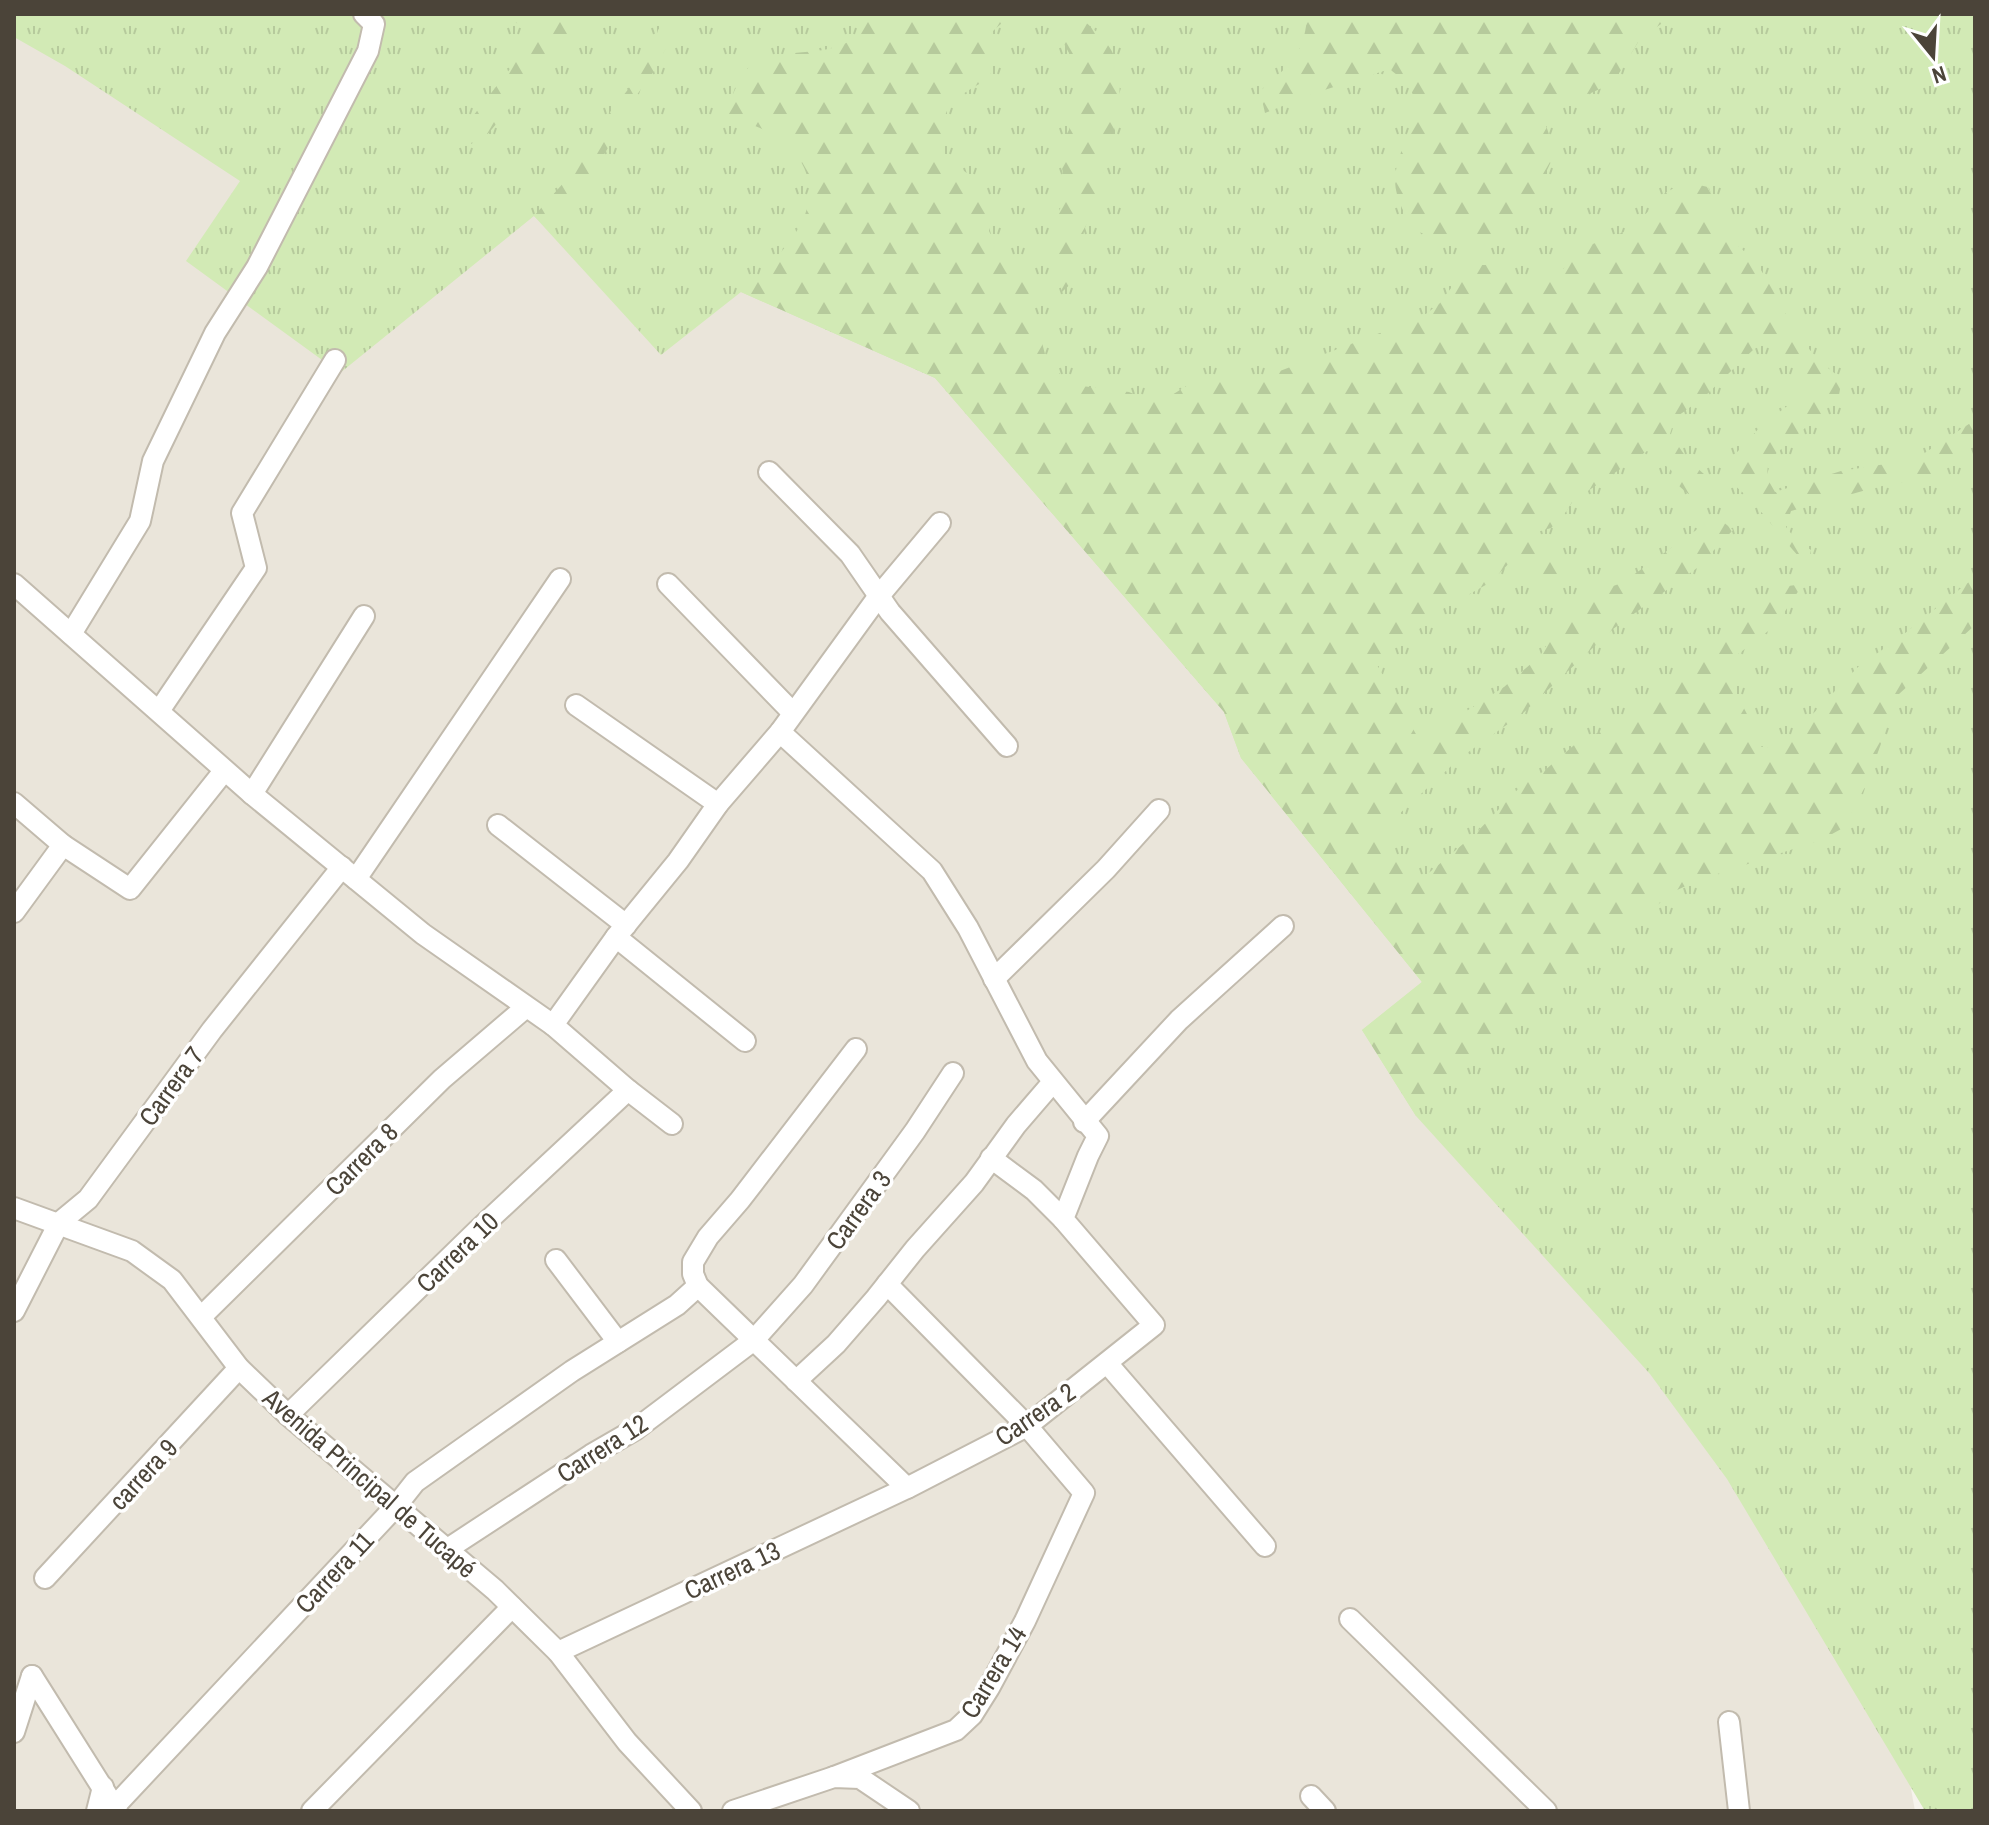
<svg xmlns="http://www.w3.org/2000/svg" width="1989" height="1825" viewBox="0 0 1989 1825" font-family="'Archivo Narrow',sans-serif">
  <defs>
    <pattern id="grass-tufts" width="24" height="20" patternUnits="userSpaceOnUse" patternTransform="scale(2)"><rect width="24" height="20" fill="#d2eab5"/><path d="M3 7l-1-3M5 7V3M7 7l1-3M15 17l-1-3M17 17v-4M19 17l1-3" fill="none" stroke="#b6ca9c"/></pattern>
    <pattern id="forest-firs" width="22" height="20" patternUnits="userSpaceOnUse" patternTransform="scale(2)"><rect width="22" height="20" fill="#d2eab5"/><path d="M5 1l3.5 6h-7zM16 11l3.5 6h-7z" fill="#b6ca9c"/></pattern>
  </defs>
  <rect width="100%" height="100%" fill="#f6f3ec"/>
  <path fill="#eae5da" d="M14,14H615L1801,1179L1915,1811H14Z"/>
  <path fill="url(#grass-tufts)" d="M14,14H1975V1811H1925L1727,1479L1650,1374L1416,1116L1362,1030L1422,982L1241,758L1224,712L935,378L741,292L661,355L534,216L340,373L186,261L240,181L65,66L14,37Z"/>
  <g fill="url(#forest-firs)">
    <path d="M506,14H596L554,55L487,135L471,144L462,130L514,64L522,49L526,31Z"/>
    <path d="M670,14H690L675,30L654,71L626,110L611,143L586,184L572,203L547,228L534,216L566,180L599,126L638,77L651,53L658,30Z"/>
    <path d="M872,14H1012L993,31L994,55L990,78C948,101 938,107 945,156L982,185L989,207V231L999,252L1015,269L1029,289L1028,314L1040,335L1046,358L1061,375L1082,386L1129,392L1150,401L1172,395L1191,383L1215,379L1264,377L1422,317L1440,303L1468,265H1492L1512,276L1534,282L1556,275L1590,245L1632,229L1665,193L1685,182L1708,187C1714,199 1721,225 1727,233C1738,248 1755,258 1764,275C1786,313 1803,354 1842,378L1839,395L1832,404L1768,461L1767,478L1775,492L1841,471L1905,461L1920,456L1975,420V437L1929,477L1877,487L1791,511L1786,527L1797,541L1811,550L1808,566C1779,538 1759,502 1725,478L1728,462L1761,426L1803,394C1800,371 1789,352 1768,340L1753,350L1703,398L1675,418L1670,434L1688,460L1713,482L1710,499L1693,498L1679,486L1671,470L1647,451L1573,501L1563,516L1551,528L1534,533C1540,553 1558,568 1570,585L1554,592C1540,579 1532,565 1515,557L1491,582L1441,610L1402,644L1387,651L1376,663L1417,736L1426,737L1504,687L1540,656L1563,617L1580,603L1601,590L1622,583L1716,516L1733,530L1697,568L1613,629L1522,714L1460,758L1385,827C1394,852 1399,865 1424,877L1476,833L1523,784L1544,771L1580,740L1623,723L1727,631L1765,604L1781,587L1803,584L1776,625L1737,655L1729,679L1751,722L1757,746L1779,749L1859,666L1899,638L1975,577L1974,626L1899,694L1887,715L1882,741L1866,785L1843,828L1821,840L1699,880L1677,890L1618,935L1567,985L1540,1006L1509,1025L1456,1071L1426,1091L1416,1116L1362,1030L1422,982L1241,758L1224,712L935,378L741,292C758,275 778,258 792,238C825,194 809,149 760,128C749,123 736,122 724,119C730,102 740,69 757,61C786,48 819,57 848,42C857,37 865,23 872,14Z"/>
    <path d="M1051,14H1076C1091,27 1110,41 1116,61C1130,105 1100,182 1086,225C1080,240 1084,259 1078,274C1076,280 1067,287 1062,292L1057,269V220L1063,198V173L1058,150L1069,130L1078,85L1074,62L1063,42L1058,20Z"/>
    <path d="M1307,14H1675L1640,39L1613,83L1591,93L1541,110L1555,153C1550,165 1524,218 1516,224C1496,239 1466,241 1442,239C1433,239 1422,233 1413,229C1405,214 1396,200 1395,182C1394,152 1426,113 1409,86C1405,80 1395,74 1390,69L1315,93L1265,113L1260,91C1288,67 1306,53 1307,14Z"/>
  </g>
  <g fill="none" stroke-linecap="round" stroke-linejoin="round">
    <defs>
      <g id="minor">
        <path d="M769,472L850,554L890,612L1007,746"/>
        <path d="M14,584L252,794L423,934L553,1025L628,1090L672,1124"/>
        <path d="M668,584L793,713"/>
        <path d="M71,634L140,521L153,461L215,333L257,267L368,51L374,24L364,14"/>
        <path d="M576,705L718,804"/>
        <path d="M159,711L256,568L242,513L335,360"/>
        <path d="M252,794L364,616"/>
        <path d="M14,803L63,845L130,889L224,771"/>
        <path d="M498,825L626,925"/>
        <path d="M356,879L560,579"/>
        <path d="M14,912L63,845"/>
        <path d="M616,937L745,1041"/>
        <path d="M994,979L1106,869L1159,810"/>
        <path d="M553,1025L616,937L678,861L718,804L780,732L878,597L940,523"/>
        <path d="M856,1049L740,1200L708,1237L693,1262V1274L698,1286L907,1488"/>
        <path d="M1084,1122L1179,1020L1283,926"/>
        <path d="M991,1158L1034,1190L1063,1219"/>
        <path d="M14,1208L132,1251L172,1280L239,1368L288,1415L495,1590L558,1652L627,1742L691,1811"/>
        <path d="M556,1260L618,1342"/>
        <path d="M14,1311L59,1223L88,1199L212,1030L342,867"/>
        <path d="M202,1316L442,1079L525,1008"/>
        <path d="M1107,1363L1265,1546"/>
        <path d="M796,1381L836,1344L876,1298L915,1249L974,1183L1016,1125L1053,1082"/>
        <path d="M288,1415L478,1230L628,1090"/>
        <path d="M446,1550L591,1455L636,1429L754,1340L803,1285L915,1131L953,1073"/>
        <path d="M45,1578L239,1368"/>
        <path d="M1350,1619L1546,1811"/>
        <path d="M558,1652L907,1488L1027,1426L1154,1325L1063,1219L1088,1156L1098,1136L1037,1061L968,928L932,871L780,732"/>
        <path d="M32,1676L117,1811"/>
        <path d="M1729,1722L1739,1811"/>
        <path d="M14,1732L32,1676"/>
        <path d="M834,1777L956,1730L972,1715L989,1688L1025,1621L1084,1493L1027,1426L887,1284"/>
        <path d="M1311,1796L1325,1811"/>
        <path d="M115,1806L396,1506L415,1482L572,1371L677,1305L698,1286"/>
        <path d="M97,1811L103,1787"/>
        <path d="M312,1811L512,1607"/>
        <path d="M733,1811L834,1777L860,1778L909,1811"/>
      </g>
    </defs>
    <use href="#minor" stroke="#c2bbae" stroke-width="24"/>
    <use href="#minor" stroke="#fff" stroke-width="20"/>
  </g>
  <g text-anchor="middle" dominant-baseline="central" stroke-width="7" stroke-linejoin="round" paint-order="stroke">
    <g font-size="26" fill="#4b4439" stroke="#fff">
      <text transform="translate(171 1086) rotate(-54)">Carrera 7</text>
      <text transform="translate(361 1159) rotate(-45)">Carrera 8</text>
      <text transform="translate(858 1210) rotate(-54)">Carrera 3</text>
      <text transform="translate(457 1252) rotate(-44)">Carrera 10</text>
      <text transform="translate(1035 1414) rotate(-34)">Carrera 2</text>
      <text transform="translate(602 1448) rotate(-33)">Carrera 12</text>
      <text transform="translate(143 1474) rotate(-47)">carrera 9</text>
      <text transform="translate(370 1483) rotate(41)">Avenida Principal de Tucapé</text>
      <text transform="translate(732 1570) rotate(-25)">Carrera 13</text>
      <text transform="translate(334 1572) rotate(-47)">Carrera 11</text>
      <text transform="translate(993 1672) rotate(-59)">Carrera 14</text>
    </g>
  </g>
  <rect width="1989" height="1825" fill="none" stroke="#4b4439" stroke-width="32"/>
  <g transform="translate(1933 56) rotate(162)" stroke="#ffffff" stroke-width="6" paint-order="stroke">
  <path d="M0-6L14 30L0 20L-14 30Z" fill="#4b4439"/>
  <text y="-12" font-size="22" font-weight="bold" text-anchor="middle" fill="#4b4439">N</text>
  </g>
</svg>
